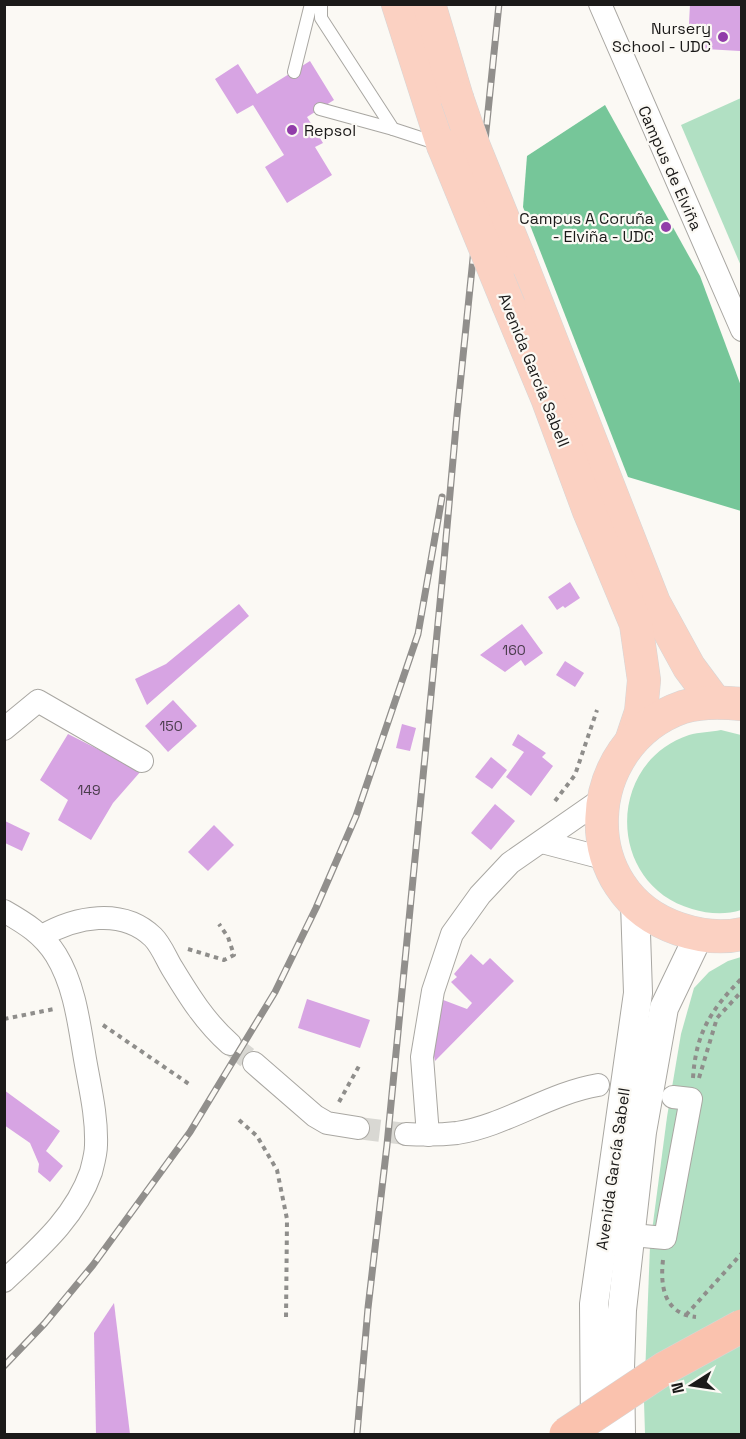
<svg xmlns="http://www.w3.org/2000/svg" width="746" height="1439" viewBox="0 0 746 1439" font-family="'Space Grotesk',sans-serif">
  <rect width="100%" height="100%" fill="#fbf9f4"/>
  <g fill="#b1e0c3">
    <path d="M741,98V266L681,125Z"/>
    <path d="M721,730L741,735V910C726,915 708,914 692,909C607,885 605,763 689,735C699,732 711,732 721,730Z"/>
    <path d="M741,957V1434H645L644,1402L650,1246L667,1117L681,1034L694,988L709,972L728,961Z"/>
  </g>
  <path fill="#76c699" d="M605,105L700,276L741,386V511L628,477L523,207L527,156Z"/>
  <g fill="#d7a4e3">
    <path d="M690,4H741L740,51L705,49L706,24H689Z"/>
    <path d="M310,61L334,100L307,117L323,143L315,147L332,175L287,203L265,167L284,155L253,105L237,114L215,79L238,64L257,94Z"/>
    <path d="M570,582L580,598L565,608L563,606L557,610L548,597Z"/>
    <path d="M239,604L249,616L147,705L135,679L166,664Z"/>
    <path d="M522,624L543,653L525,666L521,660L505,672L480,655Z"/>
    <path d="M565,661L584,673L575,687L556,675Z"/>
    <path d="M173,700L197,726L168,752L145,726Z"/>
    <path d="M402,724L416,728L410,751L396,748Z"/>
    <path d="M68,734L141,771L113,803L91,840L58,820L68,800L40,780Z"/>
    <path d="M518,734L546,753L542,757L553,766L531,796L506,777L524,752L512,745Z"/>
    <path d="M491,757L507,770L492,789L475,777Z"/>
    <path d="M495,804L515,821L491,850L471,833Z"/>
    <path d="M5,821L30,833L22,851L5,843Z"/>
    <path d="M214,825L234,845L208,871L188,852Z"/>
    <path d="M471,954L483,965L490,958L514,981L435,1061L431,1042L438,998L467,1009L472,1003L451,982L457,977L454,974Z"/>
    <path d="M307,999L370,1020L360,1048L298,1028Z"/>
    <path d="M4,1090L60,1131L46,1151L63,1166L50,1182L38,1172L39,1164L30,1143L4,1125Z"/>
    <path d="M114,1303L130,1434H96L94,1333Z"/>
  </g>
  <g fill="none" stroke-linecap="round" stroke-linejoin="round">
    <g stroke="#d9d8d3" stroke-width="22" stroke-dasharray="22 11" stroke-linecap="butt">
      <path d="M230,1044L254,1063"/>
      <path d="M358,1128L406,1134"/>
    </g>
    <defs>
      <g id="service">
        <path d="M321,4V18L393,129L439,144"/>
        <path d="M294,72L311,4"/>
        <path d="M320,109L393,129"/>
      </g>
      <g id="minor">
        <path d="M600,4L742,330"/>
        <path d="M4,729L38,701L142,761"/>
        <path d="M542,842L607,859"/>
        <path d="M4,911C25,923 43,934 56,955C75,986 79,1024 85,1059C90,1088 97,1116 96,1145C96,1154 93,1164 91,1172C75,1218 38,1249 4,1281"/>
        <path d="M42,936C75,917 122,907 153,937C161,945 166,958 172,968C189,996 205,1022 230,1044"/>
        <path d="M254,1063L315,1116L327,1123L358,1128"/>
        <path d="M406,1134C424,1135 440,1135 457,1133C504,1126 550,1093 598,1085"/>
        <path d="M428,1135L422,1057L433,991L452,934L480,895L510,863L602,799"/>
        <path d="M632,1235L665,1238L691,1099L673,1097"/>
      </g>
      <g id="tertiary">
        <path d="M595,1434L594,1304L638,993L635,903"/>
        <path d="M621,1434L620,1368L622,1310L642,1132L664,1008L699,935"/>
      </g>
      <g id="primary">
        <path d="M398,4L443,145"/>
        <path d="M429,4L457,98"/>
        <path d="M519,258L654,603L689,667L715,702"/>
        <path d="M509,306L548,400L589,511L636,624L644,680L641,712L632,739"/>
        <path d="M742,704C722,702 702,701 683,707C579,743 572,894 679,929C700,936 720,939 742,934"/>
      </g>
    </defs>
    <use href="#service" stroke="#a9a7a2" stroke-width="14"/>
    <use href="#minor" stroke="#a9a7a2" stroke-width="24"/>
    <use href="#tertiary" stroke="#a9a7a2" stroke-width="30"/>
    <use href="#primary" stroke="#d6d6d6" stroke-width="34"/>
    <g stroke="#8f8e8b" stroke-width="4" stroke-dasharray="4.5 4.5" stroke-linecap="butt">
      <path d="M555,801L575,775L597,710"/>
      <path d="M188,949L224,960L234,955L228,937L219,924"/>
      <path d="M4,1019L54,1009"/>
      <path d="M103,1025L189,1084"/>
      <path d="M693,1078C696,1032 711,1010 742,978"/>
      <path d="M699,1078L717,1018L742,991"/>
      <path d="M339,1102L359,1066"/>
      <path d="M239,1120L257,1136L277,1170L287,1219L286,1319"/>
      <path d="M663,1260C660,1286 664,1314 696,1317"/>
      <path d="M686,1315L742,1253"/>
    </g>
    <use href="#service" stroke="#fff" stroke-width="12"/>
    <use href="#minor" stroke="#fff" stroke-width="22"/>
    <use href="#tertiary" stroke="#fff" stroke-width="28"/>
    <use href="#primary" stroke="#fbd1c2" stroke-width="33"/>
    <defs>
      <g id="rail">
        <path d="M4,1366L45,1323L93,1265L190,1132L275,992L316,908L356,816L418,634L442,497"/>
        <path d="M357,1434L368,1308L387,1145L443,572L457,415L499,4"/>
      </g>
    </defs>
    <use href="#rail" stroke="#918f8c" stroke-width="7"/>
    <use href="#rail" stroke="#fbf9f4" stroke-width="4.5" stroke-dasharray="14" stroke-linecap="butt"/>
    <defs>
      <g id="primary-bridge">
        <path d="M457,98L474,147L519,258"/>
        <path d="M443,145L509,306"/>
      </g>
      <path id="trunk-bridge" d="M566,1434L665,1368L742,1326"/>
    </defs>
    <use href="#primary-bridge" stroke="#d6d6d6" stroke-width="34" stroke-linecap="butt"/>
    <use href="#trunk-bridge" stroke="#d6d6d6" stroke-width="34" stroke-linecap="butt"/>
    <use href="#primary-bridge" stroke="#fbd1c2" stroke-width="33"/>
    <use href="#trunk-bridge" stroke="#fac2ae" stroke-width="33"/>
  </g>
  <g fill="#913ca9" stroke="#fbf9f4" stroke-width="2">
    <circle cx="723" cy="37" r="6"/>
    <circle cx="292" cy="130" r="6"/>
    <circle cx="666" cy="227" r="6"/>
  </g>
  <g text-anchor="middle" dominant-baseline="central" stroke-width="4.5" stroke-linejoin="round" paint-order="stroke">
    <g font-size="14" fill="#4a3c4c">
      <text x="514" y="650">160</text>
      <text x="171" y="726">150</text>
      <text x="89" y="790">149</text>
    </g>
    <g font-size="16" fill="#1b1a19" stroke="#fbf9f4" text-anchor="end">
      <text x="711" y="28">Nursery<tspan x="711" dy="18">School - UDC</tspan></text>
      <text x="304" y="130" text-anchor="start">Repsol</text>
      <text x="654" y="218">Campus A Coruña<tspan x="654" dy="18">- Elviña - UDC</tspan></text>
    </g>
    <g font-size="16" fill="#1b1a19" stroke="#fbf9f4">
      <text transform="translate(670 168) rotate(66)">Campus de Elviña</text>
      <text transform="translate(534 370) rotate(68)">Avenida García Sabell</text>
      <text transform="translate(613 1169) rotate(-82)">Avenida García Sabell</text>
    </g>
  </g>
  <rect width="746" height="1439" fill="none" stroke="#1b1a19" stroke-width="12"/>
  <g transform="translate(692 1385) rotate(258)" stroke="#fbf9f4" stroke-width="4.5" paint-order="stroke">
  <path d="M0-4.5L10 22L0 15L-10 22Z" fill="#1b1a19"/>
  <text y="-9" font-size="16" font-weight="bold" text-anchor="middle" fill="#1b1a19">N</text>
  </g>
</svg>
